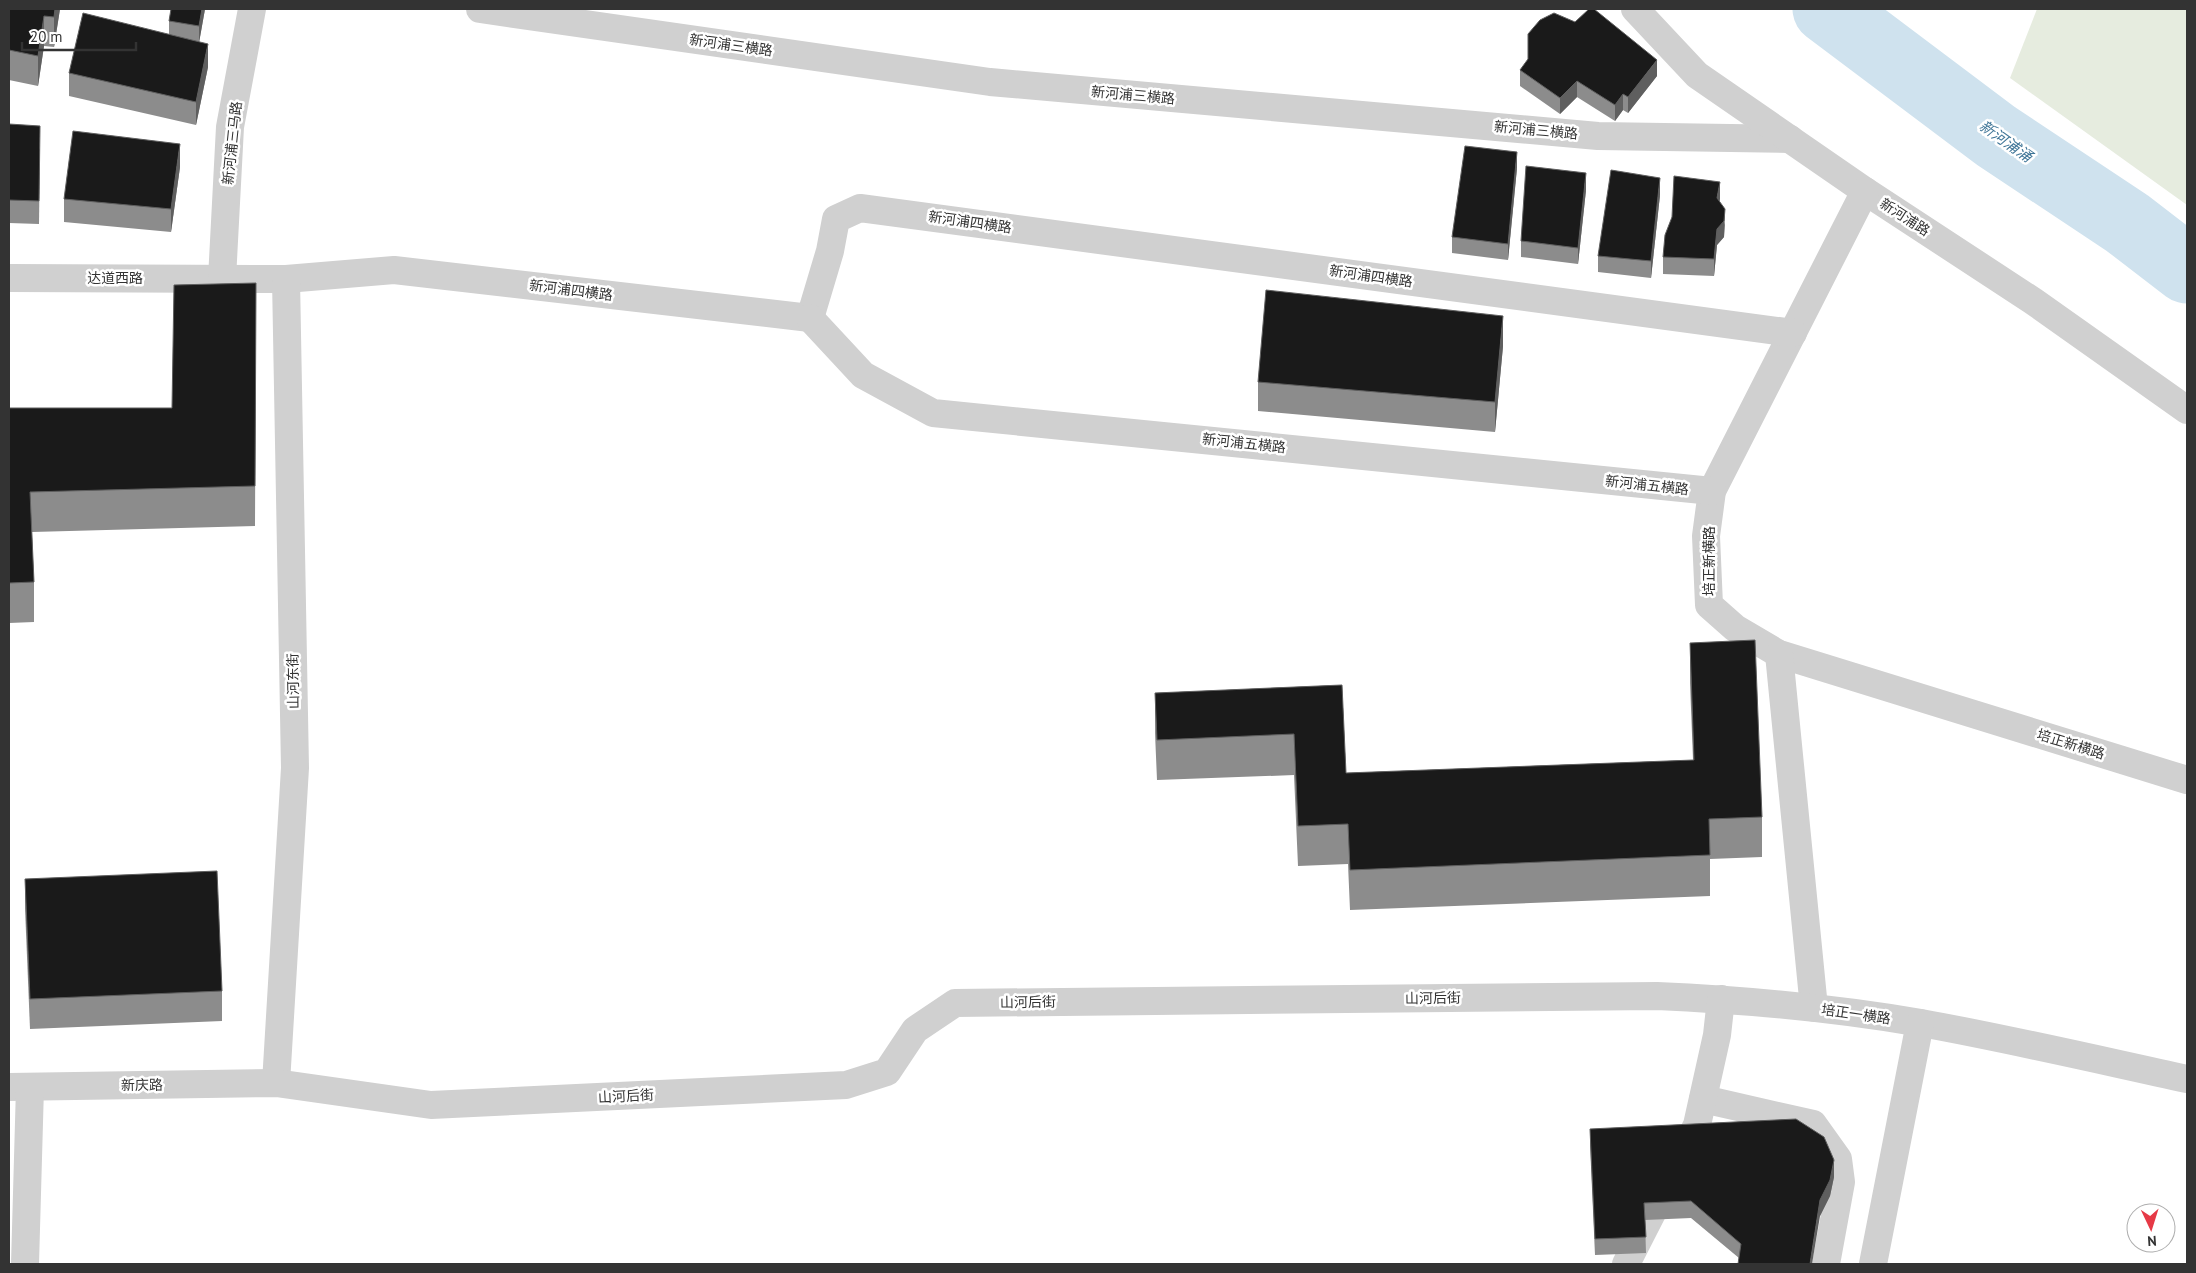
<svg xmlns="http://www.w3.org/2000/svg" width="2196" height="1273" viewBox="0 0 2196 1273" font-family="'PT Sans','Noto Sans SC',sans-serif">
  <rect width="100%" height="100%" fill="#fff"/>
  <path fill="#e6ecdf" d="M2037,9H2187V205L2010,78Z"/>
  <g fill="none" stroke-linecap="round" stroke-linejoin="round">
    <path stroke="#cfe2ee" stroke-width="69" d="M1827,9L1996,136L2127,223L2187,269"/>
    <g stroke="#d0d0d0" stroke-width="28">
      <path d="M480,9L990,82L1598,136L1790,139"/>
      <path d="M1635,9L1697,75L1865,191L2033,301L2187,410"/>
      <path d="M1865,191L1712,491L1706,536L1709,605L1735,628L1779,654L2187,780"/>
      <path d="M9,278L286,279L394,270L810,318"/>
      <path d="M222,279L230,127L252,9"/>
      <path d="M810,318L830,251L836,219L860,208L1793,333"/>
      <path d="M810,318L863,375L933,413L1712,491"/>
      <path d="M1779,654L1814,1008"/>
      <path d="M276,1083L295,768L286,279"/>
      <path d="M9,1087L276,1083L431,1105L846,1085L887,1072L915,1030L955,1003L1657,996C1745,1000 1834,1008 1921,1023C2010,1039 2099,1060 2187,1079"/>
      <path d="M1703,1099L1813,1124L1838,1159L1841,1182L1826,1264"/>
      <path d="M25,1264L30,1087"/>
      <path d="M1626,1264L1697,1125L1717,1035L1721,999"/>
      <path d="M1873,1264L1920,1023"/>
    </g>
  </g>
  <g fill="#8c8c8c">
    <path d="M9,9H60L54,47L44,46L38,86L9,80Z"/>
    <path d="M205,9L199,42L208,67L196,125L69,96V73L169,34V21Z"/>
    <path d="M1520,70L1657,76L1628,113L1623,110L1615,121L1577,97L1560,114L1520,86Z"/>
    <path d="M9,124L40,149L39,224L9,223Z"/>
    <path d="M180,167L171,232L64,222V199Z"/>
    <path d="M1517,168L1508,260L1452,253V237Z"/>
    <path d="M1586,190L1578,264L1521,257V241Z"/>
    <path d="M1660,195L1651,278L1598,272V256Z"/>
    <path d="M1720,199L1719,201L1725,225L1724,237L1717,245L1714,276L1663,274V257Z"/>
    <path d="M256,283L255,526L32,532L34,582V622L9,623V408H172Z"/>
    <path d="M1503,346L1495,432L1258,411V382Z"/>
    <path d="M1690,643L1762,817V857L1710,859V896L1350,910L1348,864L1298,866L1294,775L1157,780L1155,733V693L1342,685L1346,773L1693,760L1690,683Z"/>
    <path d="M25,879L222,991V1021L30,1029L25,909Z"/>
    <path d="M1590,1129L1834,1177L1830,1196L1820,1216L1739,1258L1691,1218L1645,1220L1646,1253L1595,1255L1590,1145Z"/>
  </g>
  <g fill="#5f5f5f">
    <path d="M55,9H60L54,47V17Z"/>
    <path d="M202,9H205L199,43V26Z"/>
    <path d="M44,16V46L38,86V56Z"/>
    <path d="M208,44V67L196,125V102Z"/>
    <path d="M1657,60V76L1628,113V97Z"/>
    <path d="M1577,81V97L1560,114V98Z"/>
    <path d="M1623,94V110L1615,121V105Z"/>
    <path d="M180,144V167L171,232V209Z"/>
    <path d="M1517,152V168L1508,260V244Z"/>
    <path d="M1586,173V190L1578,264V248Z"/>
    <path d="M1660,178V195L1651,278V261Z"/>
    <path d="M1720,182V199L1717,214V198Z"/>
    <path d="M1725,209L1724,237L1717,245L1714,276V259L1717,229Z"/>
    <path d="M1503,316V346L1495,432V402Z"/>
    <path d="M1834,1160V1177L1830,1196L1820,1216L1812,1264H1810L1820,1200Z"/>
  </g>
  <g fill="#1a1a1a" stroke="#5f5f5f">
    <path d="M9,9H55L54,17L44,16L38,56L9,50Z"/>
    <path d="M171,9H202L199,26L169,21Z"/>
    <path d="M1589,9H1594L1657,60L1628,97L1623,94L1615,105L1577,81L1560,98L1520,70L1528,59V34L1540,20L1554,13L1575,22Z"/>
    <path d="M83,13L208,44L196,102L69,73Z"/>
    <path d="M9,124L40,126L39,201L9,200Z"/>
    <path d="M73,131L180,144L171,209L64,199Z"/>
    <path d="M1465,146L1517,152L1508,244L1452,237Z"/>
    <path d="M1526,166L1586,173L1578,248L1521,241Z"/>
    <path d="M1611,170L1660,178L1651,261L1598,256Z"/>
    <path d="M1674,176L1720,182L1717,198L1725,209L1724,221L1717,229L1714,259L1663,257L1665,235L1672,217Z"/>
    <path d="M256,283L255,486L30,492L34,582L9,583V408H172L174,285Z"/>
    <path d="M1266,290L1503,316L1495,402L1258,382Z"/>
    <path d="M1755,640L1762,817L1709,819L1710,855L1350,870L1348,824L1298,826L1294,734L1157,740L1155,693L1342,685L1346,773L1694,760L1690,643Z"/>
    <path d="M217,871L222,991L30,999L25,879Z"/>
    <path d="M1796,1119L1824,1137L1834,1160L1830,1180L1820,1200L1810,1264H1738L1741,1244L1691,1201L1644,1203L1646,1237L1595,1239L1590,1129Z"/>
  </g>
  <g text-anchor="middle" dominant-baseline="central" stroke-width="5" stroke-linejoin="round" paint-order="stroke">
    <g font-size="14" fill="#333" stroke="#fff">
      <text transform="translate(731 45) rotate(8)">新河浦三横路</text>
      <text transform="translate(1133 95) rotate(5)">新河浦三横路</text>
      <text transform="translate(1536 130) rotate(5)">新河浦三横路</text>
      <text transform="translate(232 143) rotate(-84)">新河浦三马路</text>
      <text transform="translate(1905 217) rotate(33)">新河浦路</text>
      <text transform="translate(970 222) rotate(8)">新河浦四横路</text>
      <text transform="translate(1371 276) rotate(8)">新河浦四横路</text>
      <text x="115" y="278">达道西路</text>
      <text transform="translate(571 290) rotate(7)">新河浦四横路</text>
      <text transform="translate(1244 443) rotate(6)">新河浦五横路</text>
      <text transform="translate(1647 485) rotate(6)">新河浦五横路</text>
      <text transform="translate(1709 561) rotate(-90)">培正新横路</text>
      <text transform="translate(293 681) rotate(-91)">山河东街</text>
      <text transform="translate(2071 744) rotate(17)">培正新横路</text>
      <text transform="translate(1433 998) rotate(-1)">山河后街</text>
      <text transform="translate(1028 1002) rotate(-1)">山河后街</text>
      <text transform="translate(1856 1014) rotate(8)">培正一横路</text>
      <text transform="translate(142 1085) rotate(-1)">新庆路</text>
      <text transform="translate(626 1096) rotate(-3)">山河后街</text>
    </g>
    <g font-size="15" font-style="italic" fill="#3f7597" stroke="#fff">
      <text transform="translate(2006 141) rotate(35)">新河浦涌</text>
    </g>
  </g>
  <rect width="2196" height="1273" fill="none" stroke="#333333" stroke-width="20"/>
  <g transform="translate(2151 1228) rotate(176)"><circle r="24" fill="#ffffff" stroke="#adadad"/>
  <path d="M0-4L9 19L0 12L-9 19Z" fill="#e63946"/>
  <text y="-8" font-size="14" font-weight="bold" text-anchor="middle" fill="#333333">N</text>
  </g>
  <path d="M22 42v8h114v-8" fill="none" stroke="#333333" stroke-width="2.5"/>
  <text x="30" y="42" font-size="15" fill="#333333" stroke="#ffffff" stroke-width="4" paint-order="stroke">20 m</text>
</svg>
